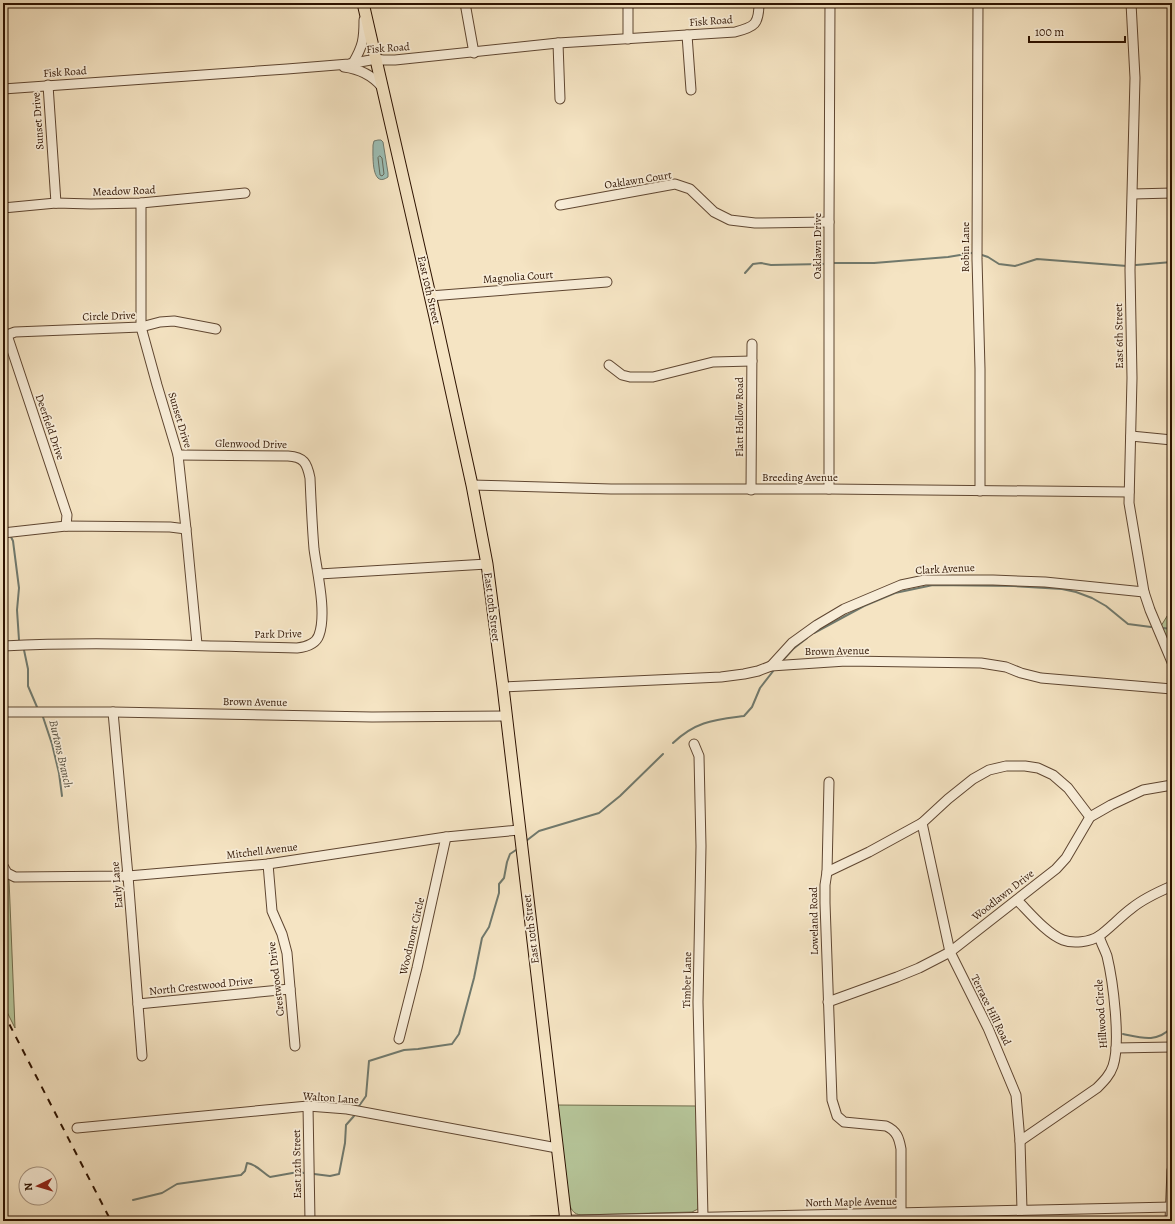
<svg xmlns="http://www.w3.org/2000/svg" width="1175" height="1224" viewBox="0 0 1175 1224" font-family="Alegreya,serif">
  <rect width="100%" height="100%" fill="#f5e4c3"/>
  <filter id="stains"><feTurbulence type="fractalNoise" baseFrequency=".005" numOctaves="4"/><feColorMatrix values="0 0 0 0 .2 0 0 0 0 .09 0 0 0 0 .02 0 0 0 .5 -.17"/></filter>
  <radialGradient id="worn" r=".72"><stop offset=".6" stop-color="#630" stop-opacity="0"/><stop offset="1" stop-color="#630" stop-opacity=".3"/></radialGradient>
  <g fill="#b6c599" stroke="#726c4c">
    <path d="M1172,608V652L1161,626Z"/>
    <path d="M3,873L9,879L15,1028L3,1004Z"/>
    <path d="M556,1105L697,1106L698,1209L692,1212L581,1215C574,1214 572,1211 569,1204Z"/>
  </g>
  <path fill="#9cbeb5" stroke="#70796d" d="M378,140H381L383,142L388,173V177C371,189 373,155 373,145L374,141Z"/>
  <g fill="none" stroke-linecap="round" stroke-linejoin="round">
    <path stroke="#64685a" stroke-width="1" d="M380,156L382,158L384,174L382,176L380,175L378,158Z"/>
    <g stroke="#70796d" stroke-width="2">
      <path d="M982,255L988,257L999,264L1015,266L1037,259L1127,266"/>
      <path d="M834,263H874L948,257L972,253"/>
      <path d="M1136,265L1172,262"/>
      <path d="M745,273L753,264L761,263L771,265L823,264"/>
      <path d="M3,525L5,528"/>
      <path d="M11,537L13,541L19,588L17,610L19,640"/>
      <path d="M1163,628L1172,629"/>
      <path d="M814,633L864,606L895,593L933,585L1014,586L1062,589L1076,592L1092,598L1106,606L1128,624L1151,627"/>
      <path d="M24,650L28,669V686L37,707"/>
      <path d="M783,660L793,649L807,638"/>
      <path d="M43,717L52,744L59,773L62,796"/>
      <path d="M673,743C696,721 714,720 744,716L752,707L760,688L774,670"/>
      <path d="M526,841L539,831L599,813L620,796L663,754"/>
      <path d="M1123,1034C1142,1038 1157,1043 1172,1027"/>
      <path d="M359,1106L366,1096L369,1061L404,1050L418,1049L452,1044L459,1034L474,978L482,938L489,927L499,893V884L504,878L507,862L510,854L516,850"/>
      <path d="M314,1174L330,1176L339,1174L345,1143L346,1125L354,1116"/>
      <path d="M133,1200L162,1193L177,1184L241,1175L245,1171L247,1163C256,1164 262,1172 270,1177L298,1172L304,1173"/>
    </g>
    <defs>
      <g id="minor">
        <path d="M465,3L474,53"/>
        <path d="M978,3L977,259L980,369V491"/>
        <path d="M1131,3L1135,78L1130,270L1132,378L1129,503L1144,592L1150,610L1172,662"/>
        <path d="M687,35L691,90"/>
        <path d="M628,39V3"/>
        <path d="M558,43L560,99"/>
        <path d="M353,63C363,46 364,39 364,20"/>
        <path d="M344,67C360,69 372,75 382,87"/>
        <path d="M48,85L56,203"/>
        <path d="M3,89L287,69L349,64L376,59L383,60H395L558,43L735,32C755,27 759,24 759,3"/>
        <path d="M1133,194L1172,193"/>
        <path d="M141,203V327L157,385L178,455L186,529L197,644"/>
        <path d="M560,205L675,184L690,189L714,212L730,220L755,223L829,222"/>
        <path d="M3,208L56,203L91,204L141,203L245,193"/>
        <path d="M430,296L607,282"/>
        <path d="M3,334L7,335L15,332L141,327L160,322L174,321L216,329"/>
        <path d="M7,335L67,515L66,526"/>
        <path d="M609,365L622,375L630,377H653L713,362L752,361"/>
        <path d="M1131,436L1172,440"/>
        <path d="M472,485L611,489H829L1129,492"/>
        <path d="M829,489V222L830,3"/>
        <path d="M751,490L752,344"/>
        <path d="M3,533L66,526L170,527L186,529"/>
        <path d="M319,574L487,564"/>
        <path d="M3,646C101,641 199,646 297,648C306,647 316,644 319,635C327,613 317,572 314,549C312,525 311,501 310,478C307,463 304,457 288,456L178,455"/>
        <path d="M771,666L792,643L817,625L844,609L901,585L925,580H993L1045,582L1144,592"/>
        <path d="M503,687L721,677L744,674L758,671L771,666L846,661L981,663L1006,667L1021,673L1041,678L1172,689"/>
        <path d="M3,712H113L372,717L506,716"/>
        <path d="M113,712L128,876L142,1056"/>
        <path d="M694,744L699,756L701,846L698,1002L703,1217"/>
        <path d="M829,782L827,872L825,885V903L832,1100L837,1116L844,1122L886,1126C897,1131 899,1138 901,1149V1213"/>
        <path d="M922,823L950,952L988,1028L1016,1095L1020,1141L1022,1210"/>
        <path d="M268,864L272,911L282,934L287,953L295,1046"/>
        <path d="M3,866L7,873L15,877L128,876L268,864L446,837L519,830"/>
        <path d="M827,872L869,852L922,823L948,799L973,779L989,770L1006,766H1025L1038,768L1053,775L1068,788L1090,817"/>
        <path d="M1017,900C1029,912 1047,934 1063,940C1073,944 1090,942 1099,936C1109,929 1121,916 1132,908C1143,899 1158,892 1172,886"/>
        <path d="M828,1002L897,977L919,968L950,952L1056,869L1066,858L1090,817L1111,805L1143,790L1172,785"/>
        <path d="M138,1004L290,989"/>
        <path d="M399,1039L417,968L446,837"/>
        <path d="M1116,1048L1172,1047"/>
        <path d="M308,1106L310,1221"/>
        <path d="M77,1128L308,1106L347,1109L557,1148"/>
        <path d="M1020,1141L1097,1088C1104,1081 1110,1075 1113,1066C1121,1042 1113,981 1107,956C1105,950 1101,943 1099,936"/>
        <path d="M531,1221L1172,1207"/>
        <path d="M1170,1221L1172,1170"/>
      </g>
      <path id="major" d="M363,3L435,317L472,485L487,564L503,687L566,1221"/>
    </defs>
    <use href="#minor" stroke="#5f4631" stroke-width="11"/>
    <use href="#major" stroke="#2d1200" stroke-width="13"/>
    <use href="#minor" stroke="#f8edd8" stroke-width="9"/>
    <use href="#major" stroke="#f5e4c3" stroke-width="11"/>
    <path stroke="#2d1200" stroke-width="2" stroke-dasharray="7 7" stroke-linecap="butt" d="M3,1012L111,1221"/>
  </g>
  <g text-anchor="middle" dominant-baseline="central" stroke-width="3.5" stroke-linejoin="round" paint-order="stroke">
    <g font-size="11" fill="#2d1200" stroke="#f8edd8">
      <text transform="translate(711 21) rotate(-4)">Fisk Road</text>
      <text transform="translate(388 48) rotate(-4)">Fisk Road</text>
      <text transform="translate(65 72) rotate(-4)">Fisk Road</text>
      <text transform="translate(38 121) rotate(-94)">Sunset Drive</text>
      <text transform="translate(638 180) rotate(-9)">Oaklawn Court</text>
      <text transform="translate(124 191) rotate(-2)">Meadow Road</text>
      <text transform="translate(817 246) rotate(-90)">Oaklawn Drive</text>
      <text transform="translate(965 247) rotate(-90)">Robin Lane</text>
      <text transform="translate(518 277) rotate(-4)">Magnolia Court</text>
      <text transform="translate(429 290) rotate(77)">East 10th Street</text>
      <text transform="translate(109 316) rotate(-2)">Circle Drive</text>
      <text transform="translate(1119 336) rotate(-91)">East 6th Street</text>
      <text transform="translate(739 417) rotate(-90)">Flatt Hollow Road</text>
      <text transform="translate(180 420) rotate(73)">Sunset Drive</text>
      <text transform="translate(50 427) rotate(71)">Deerfield Drive</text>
      <text transform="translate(251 444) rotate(1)">Glenwood Drive</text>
      <text x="800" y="477">Breeding Avenue</text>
      <text transform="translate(945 569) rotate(-3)">Clark Avenue</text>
      <text transform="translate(492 607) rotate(83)">East 10th Street</text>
      <text transform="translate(278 634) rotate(-1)">Park Drive</text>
      <text transform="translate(837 651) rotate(-1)">Brown Avenue</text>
      <text transform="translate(255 702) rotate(1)">Brown Avenue</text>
      <text transform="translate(262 851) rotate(-7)">Mitchell Avenue</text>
      <text transform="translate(117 885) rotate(-95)">Early Lane</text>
      <text transform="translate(1003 895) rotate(-38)">Woodlawn Drive</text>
      <text transform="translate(814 921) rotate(-91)">Loweland Road</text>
      <text transform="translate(531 929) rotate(-97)">East 10th Street</text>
      <text transform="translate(412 936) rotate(-77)">Woodmont Circle</text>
      <text transform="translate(276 979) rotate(-97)">Crestwood Drive</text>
      <text transform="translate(687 980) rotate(-89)">Timber Lane</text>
      <text transform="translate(201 986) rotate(-6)">North Crestwood Drive</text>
      <text transform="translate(991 1010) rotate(64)">Terrace Hill Road</text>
      <text transform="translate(1101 1014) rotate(-94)">Hillwood Circle</text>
      <text transform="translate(331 1098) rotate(4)">Walton Lane</text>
      <text transform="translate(297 1164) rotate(-91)">East 12th Street</text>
      <text transform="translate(851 1202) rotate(-1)">North Maple Avenue</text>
    </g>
    <g font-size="12" font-style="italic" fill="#544e3f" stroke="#f8edd8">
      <text transform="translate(61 754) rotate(77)">Burtons Branch</text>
    </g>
  </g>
  <rect width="1175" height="1224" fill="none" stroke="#f5e4c3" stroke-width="16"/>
  <rect x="4" y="4" width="1167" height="1216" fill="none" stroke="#2d1200" stroke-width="2"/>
  <rect x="8" y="8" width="1159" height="1208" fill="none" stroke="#2d1200"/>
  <g transform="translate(38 1186) rotate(265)"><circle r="19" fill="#f8edd8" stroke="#a79582"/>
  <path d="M0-3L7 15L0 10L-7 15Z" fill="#8f2418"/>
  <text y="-6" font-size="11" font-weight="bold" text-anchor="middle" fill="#2d1200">N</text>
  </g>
  <path d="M1029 36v6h96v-6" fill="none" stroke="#2d1200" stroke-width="2"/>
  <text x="1035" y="36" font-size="12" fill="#2d1200" stroke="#f8edd8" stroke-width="3" paint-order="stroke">100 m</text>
  <rect width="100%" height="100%" filter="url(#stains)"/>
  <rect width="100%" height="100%" fill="url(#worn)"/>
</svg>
